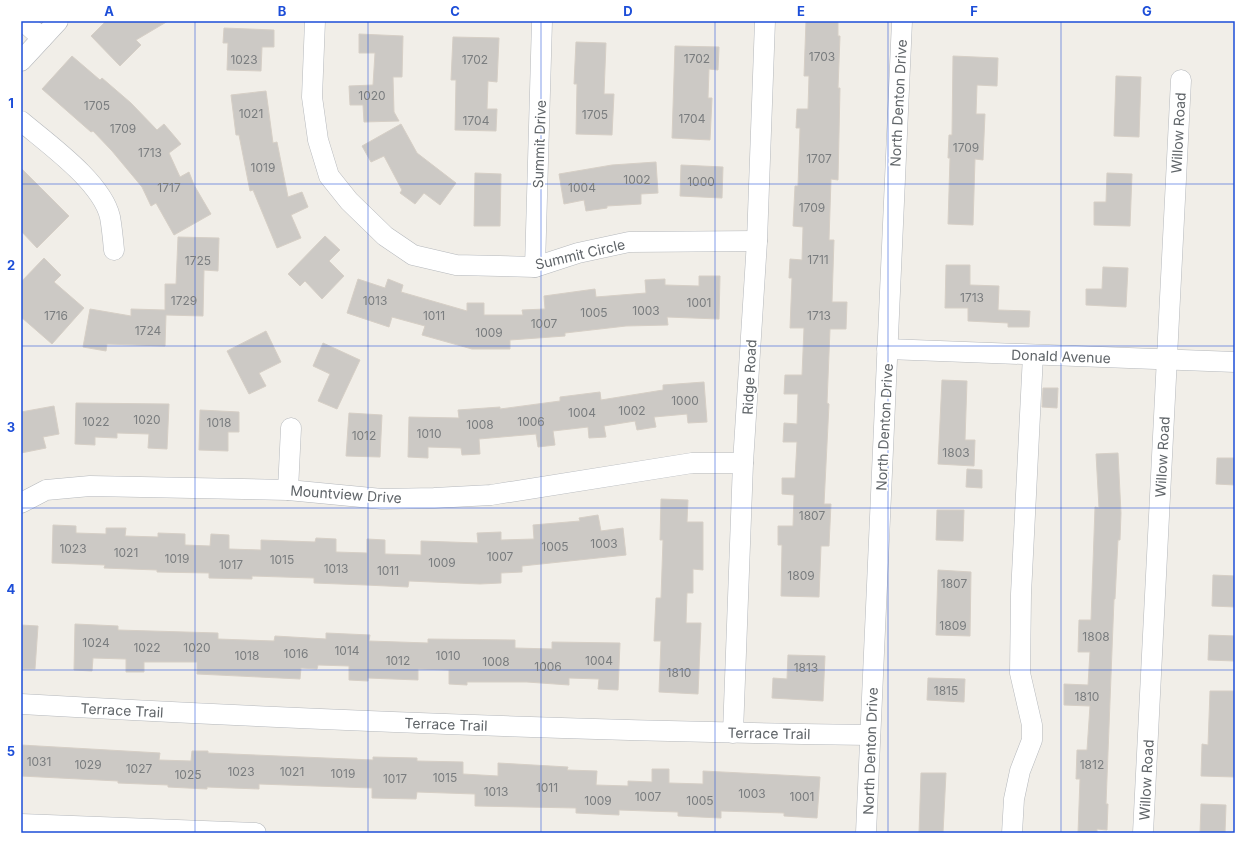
<svg xmlns="http://www.w3.org/2000/svg" width="1256" height="854" viewBox="0 0 1256 854" font-family="Inter,sans-serif">
  <rect width="100%" height="100%" fill="#f1eee8"/>
  <g fill="#ccc9c5" stroke="#d6cfc6">
    <path d="M106,21H168L136,40L141,45L120,66L91,36Z"/>
    <path d="M806,21H838V36H840L838,88H840L838,180L831,179L829,240H834L832,302H847L846,329H830L827,403L829,404L824,504H831L829,546H821L819,597L781,596L782,545H778V526H793L794,495L782,494V478H795L797,442H783L784,423L797,424L798,394H784L785,375H802L804,328H790L792,278H789L790,259L802,260L803,227L793,226L795,186H798L800,128H796L797,109H808L809,76H804Z"/>
    <path d="M224,28L274,30V47H262L261,71L227,70L228,43H223Z"/>
    <path d="M359,34L403,36L402,77H393L394,112L399,121L364,122L363,105H350L349,86L373,85L375,53H359Z"/>
    <path d="M453,37L499,38L497,82L488,81L487,109H497L496,131L455,130L456,80H451Z"/>
    <path d="M576,42L606,43L604,94H614L612,135L576,134L577,84H574Z"/>
    <path d="M675,46L719,47L718,70L709,69L708,98H712L710,140L672,138Z"/>
    <path d="M72,56L100,80L102,78L131,103L157,130L164,124L181,144L169,153L180,177L189,172L194,185L211,214L174,235L156,203L151,206L142,187L112,151L93,131L91,132L42,89Z"/>
    <path d="M953,56L998,58L997,86L977,85L976,114H985L983,160L975,159L973,225L948,224L950,158H948L949,135H952Z"/>
    <path d="M1116,76L1141,77L1139,137L1114,136Z"/>
    <path d="M266,91L273,143L277,142L288,197L302,192L308,207L291,215L301,238L277,248L253,190L250,191L239,135H236L231,95Z"/>
    <path d="M401,124L417,153L456,183L440,205L424,193L415,204L400,193L402,190L384,156L371,162L362,146Z"/>
    <path d="M656,162L658,193L641,194V204L607,206V208L586,211L584,200L564,204L559,174L612,165Z"/>
    <path d="M681,165L723,167L722,198L680,196Z"/>
    <path d="M21,168L69,216L37,248L21,231Z"/>
    <path d="M475,173L501,174L500,226H474Z"/>
    <path d="M1107,173L1132,174L1130,226L1094,225V202H1106Z"/>
    <path d="M325,236L340,250L329,261L344,276L322,299L305,281L300,286L288,274Z"/>
    <path d="M178,237L219,238L218,271L204,270L203,316L166,315L165,346L107,344L106,351L83,347L90,309L131,316V309L165,310V284H176Z"/>
    <path d="M44,258L61,275L54,282L84,308L52,344L21,317V282Z"/>
    <path d="M946,265H970V285L999,286L998,310L1030,311L1029,327H1008V323L968,321V308H945Z"/>
    <path d="M1103,267L1128,268L1126,307L1086,305V289H1102Z"/>
    <path d="M699,276H720L719,319L667,317L668,325L626,326L565,333V336L510,340V349H472L422,335L425,326L392,317L389,327L347,313L358,279L385,288L388,279L403,285L401,292L467,311V303H484V315H523L522,310L545,309L544,296L595,289L596,297L646,293L645,280L665,279V285L699,286Z"/>
    <path d="M266,331L281,362L259,373L266,386L249,394L227,351Z"/>
    <path d="M323,343L360,360L337,409L318,401L330,374L313,366Z"/>
    <path d="M942,380L967,381L965,440H975L974,466L938,464Z"/>
    <path d="M704,382L707,422L688,423L687,414L654,417L656,427L637,430L635,421L604,426L606,437L589,438L588,427L553,431L555,445L538,447L536,434L479,439L480,454L462,455L461,448L428,447V458L408,457L409,417L459,418L458,410L500,407V409L560,401V397L600,392L601,400L663,390V385Z"/>
    <path d="M1043,388H1058L1057,408L1042,407Z"/>
    <path d="M76,403L169,404L167,449L148,448L149,434L117,433V438L95,437V445L75,444Z"/>
    <path d="M54,406L59,434L43,437L46,448L21,453V412Z"/>
    <path d="M200,410L239,412V432H228V451L199,450Z"/>
    <path d="M349,413L382,415L380,457L346,456Z"/>
    <path d="M1118,453L1121,513L1120,540H1118L1115,599H1114L1106,804H1108L1107,830L1097,829V833H1078L1080,779H1076L1077,750H1087L1090,706L1064,705V684L1088,685L1090,652H1078L1079,620H1091L1095,507L1099,508L1096,454Z"/>
    <path d="M1217,458H1235V485L1216,484Z"/>
    <path d="M967,469L982,470V488L966,487Z"/>
    <path d="M661,499L688,500L687,522H703V570L693,569V593H687L686,623H701L698,694L659,692L661,641H654L656,598H661L663,540H660Z"/>
    <path d="M937,510H964L963,541L936,540Z"/>
    <path d="M598,515L601,531L623,528L626,555L522,566V572L501,573V583L480,584L409,581L408,587L366,585L314,583V578L252,576V579L209,578V573L157,572V570L104,568L105,565L52,563L53,525L76,526V533L106,534V528H126L125,536L158,537V533L185,534V545L210,546L211,534L229,535V549L261,550V540L315,542L316,538L336,539V552L367,553V539L385,540V554L421,555V541L478,543L477,533L501,532V540L534,539L533,525L580,521L579,518Z"/>
    <path d="M938,570L971,572L970,636L936,635Z"/>
    <path d="M1213,575L1235,576V607L1212,606Z"/>
    <path d="M75,624L118,626V630L218,633V639L274,641L275,636L326,639V633L370,635L369,641L428,643V639L515,640V648L552,649V642L620,643L618,690L598,689L599,679L569,678V685L527,682H467V685L449,684V670L418,669V680L368,678V681L349,680V666L318,665L317,669L301,668L300,679L197,674V662H144V672H126V659L93,658L92,671L74,670Z"/>
    <path d="M21,625L38,626L35,669H21Z"/>
    <path d="M1209,635L1235,636V661L1208,660Z"/>
    <path d="M788,655L825,656L823,701L772,698L773,678L787,679Z"/>
    <path d="M928,678L965,679L964,702L927,700Z"/>
    <path d="M1210,691H1235V777L1201,776L1202,744L1208,745Z"/>
    <path d="M21,745L160,753L159,760L191,761L192,751H208V753L373,760V757L417,758V761L463,762V774L498,776V763L568,767L567,770L597,771L596,785L628,786V781L652,782V769H669V783L703,784V771L820,777L817,818L784,816V813L721,811V818L678,816V812L619,810V815L576,813V808L475,806V794L417,792L416,799L372,798V788L259,784V789L207,787V789L168,787V785L118,783V781L21,776Z"/>
    <path d="M921,773H946L943,833H919Z"/>
    <path d="M1201,804L1226,805L1225,833H1200Z"/>
  </g>
  <g fill="none" stroke-linecap="round" stroke-linejoin="round">
    <defs>
      <g id="minor">
        <path d="M23,21L42,38"/>
        <path d="M315,21L312,97L318,140L329,176L349,201L385,236L413,255L456,265L535,267L578,253L629,242L757,241"/>
        <path d="M21,61L58,21"/>
        <path d="M21,121C48,144 102,182 110,217C112,228 113,239 114,250"/>
        <path d="M535,267L542,21"/>
        <path d="M887,349L1235,362"/>
        <path d="M288,490L291,428"/>
        <path d="M21,503L46,490L90,486L288,490L382,499L434,498L491,495L692,463H743"/>
        <path d="M21,704C304,720 587,731 870,735"/>
        <path d="M733,733L743,463L757,241L765,21"/>
        <path d="M21,824L256,833"/>
        <path d="M866,833L902,21"/>
        <path d="M1012,833L1014,799L1020,771L1032,740V725L1020,673L1021,594L1033,355"/>
        <path d="M1143,833L1181,80"/>
      </g>
    </defs>
    <use href="#minor" stroke="#b5b8bc" stroke-width="21"/>
    <use href="#minor" stroke="#fff" stroke-width="20"/>
  </g>
  <path fill="none" stroke="#1d4ed8" stroke-width="1" stroke-opacity="0.55" d="M195,21V833M368,21V833M541,21V833M715,21V833M888,21V833M1061,21V833M21,184H1235M21,346H1235M21,508H1235M21,670H1235"/>
  <g text-anchor="middle" dominant-baseline="central" stroke-width="3.5" stroke-linejoin="round" paint-order="stroke">
    <g font-size="12" fill="#7a7d7f">
      <text x="822" y="56">1703</text>
      <text x="697" y="58">1702</text>
      <text x="244" y="59">1023</text>
      <text x="475" y="59">1702</text>
      <text x="372" y="95">1020</text>
      <text x="97" y="105">1705</text>
      <text x="251" y="113">1021</text>
      <text x="595" y="114">1705</text>
      <text x="692" y="118">1704</text>
      <text x="476" y="120">1704</text>
      <text x="123" y="128">1709</text>
      <text x="966" y="147">1709</text>
      <text x="150" y="152">1713</text>
      <text x="819" y="158">1707</text>
      <text x="263" y="167">1019</text>
      <text x="637" y="179">1002</text>
      <text x="701" y="181">1000</text>
      <text x="169" y="187">1717</text>
      <text x="582" y="187">1004</text>
      <text x="812" y="207">1709</text>
      <text x="818" y="259">1711</text>
      <text x="198" y="260">1725</text>
      <text x="972" y="297">1713</text>
      <text x="184" y="300">1729</text>
      <text x="375" y="300">1013</text>
      <text x="699" y="302">1001</text>
      <text x="646" y="310">1003</text>
      <text x="594" y="312">1005</text>
      <text x="56" y="315">1716</text>
      <text x="434" y="315">1011</text>
      <text x="819" y="315">1713</text>
      <text x="544" y="323">1007</text>
      <text x="148" y="330">1724</text>
      <text x="489" y="332">1009</text>
      <text x="685" y="400">1000</text>
      <text x="632" y="410">1002</text>
      <text x="582" y="412">1004</text>
      <text x="147" y="419">1020</text>
      <text x="96" y="421">1022</text>
      <text x="531" y="421">1006</text>
      <text x="219" y="422">1018</text>
      <text x="480" y="424">1008</text>
      <text x="429" y="433">1010</text>
      <text x="364" y="435">1012</text>
      <text x="956" y="452">1803</text>
      <text x="812" y="515">1807</text>
      <text x="604" y="543">1003</text>
      <text x="555" y="546">1005</text>
      <text x="73" y="548">1023</text>
      <text x="126" y="552">1021</text>
      <text x="500" y="556">1007</text>
      <text x="177" y="558">1019</text>
      <text x="282" y="559">1015</text>
      <text x="442" y="562">1009</text>
      <text x="231" y="564">1017</text>
      <text x="336" y="568">1013</text>
      <text x="388" y="570">1011</text>
      <text x="801" y="575">1809</text>
      <text x="954" y="583">1807</text>
      <text x="953" y="625">1809</text>
      <text x="1096" y="636">1808</text>
      <text x="96" y="642">1024</text>
      <text x="147" y="647">1022</text>
      <text x="197" y="647">1020</text>
      <text x="347" y="650">1014</text>
      <text x="296" y="653">1016</text>
      <text x="247" y="655">1018</text>
      <text x="448" y="655">1010</text>
      <text x="398" y="660">1012</text>
      <text x="599" y="660">1004</text>
      <text x="496" y="661">1008</text>
      <text x="548" y="666">1006</text>
      <text x="806" y="667">1813</text>
      <text x="679" y="672">1810</text>
      <text x="946" y="690">1815</text>
      <text x="1087" y="696">1810</text>
      <text x="39" y="761">1031</text>
      <text x="88" y="764">1029</text>
      <text x="1092" y="764">1812</text>
      <text x="139" y="768">1027</text>
      <text x="241" y="771">1023</text>
      <text x="292" y="771">1021</text>
      <text x="343" y="773">1019</text>
      <text x="188" y="774">1025</text>
      <text x="445" y="777">1015</text>
      <text x="395" y="778">1017</text>
      <text x="547" y="787">1011</text>
      <text x="496" y="791">1013</text>
      <text x="752" y="793">1003</text>
      <text x="648" y="796">1007</text>
      <text x="802" y="796">1001</text>
      <text x="598" y="800">1009</text>
      <text x="700" y="800">1005</text>
    </g>
    <g font-size="14" fill="#5f6468" stroke="#fff">
      <text transform="translate(898 103) rotate(-87)">North Denton Drive</text>
      <text transform="translate(1178 133) rotate(-87)">Willow Road</text>
      <text transform="translate(539 144) rotate(-88)">Summit Drive</text>
      <text transform="translate(580 254) rotate(-13)">Summit Circle</text>
      <text transform="translate(1061 356) rotate(2)">Donald Avenue</text>
      <text transform="translate(749 377) rotate(-87)">Ridge Road</text>
      <text transform="translate(884 427) rotate(-87)">North Denton Drive</text>
      <text transform="translate(1162 457) rotate(-87)">Willow Road</text>
      <text transform="translate(346 494) rotate(4)">Mountview Drive</text>
      <text transform="translate(122 710) rotate(3)">Terrace Trail</text>
      <text transform="translate(446 724) rotate(2)">Terrace Trail</text>
      <text transform="translate(769 733) rotate(1)">Terrace Trail</text>
      <text transform="translate(870 751) rotate(-88)">North Denton Drive</text>
      <text transform="translate(1146 780) rotate(-87)">Willow Road</text>
    </g>
  </g>
  <rect width="1256" height="854" fill="none" stroke="#ffffff" stroke-width="44"/>
  <rect x="22" y="22" width="1212" height="810" fill="none" stroke="#1d4ed8" stroke-width="1.5"/>
  <g font-size="13" text-anchor="middle" font-weight="bold" fill="#1d4ed8">
    <text x="109" y="16">A</text>
    <text x="282" y="16">B</text>
    <text x="455" y="16">C</text>
    <text x="628" y="16">D</text>
    <text x="801" y="16">E</text>
    <text x="974" y="16">F</text>
    <text x="1147" y="16">G</text>
    <text x="11" y="108">1</text>
    <text x="11" y="270">2</text>
    <text x="11" y="432">3</text>
    <text x="11" y="594">4</text>
    <text x="11" y="756">5</text>
  </g>
</svg>
